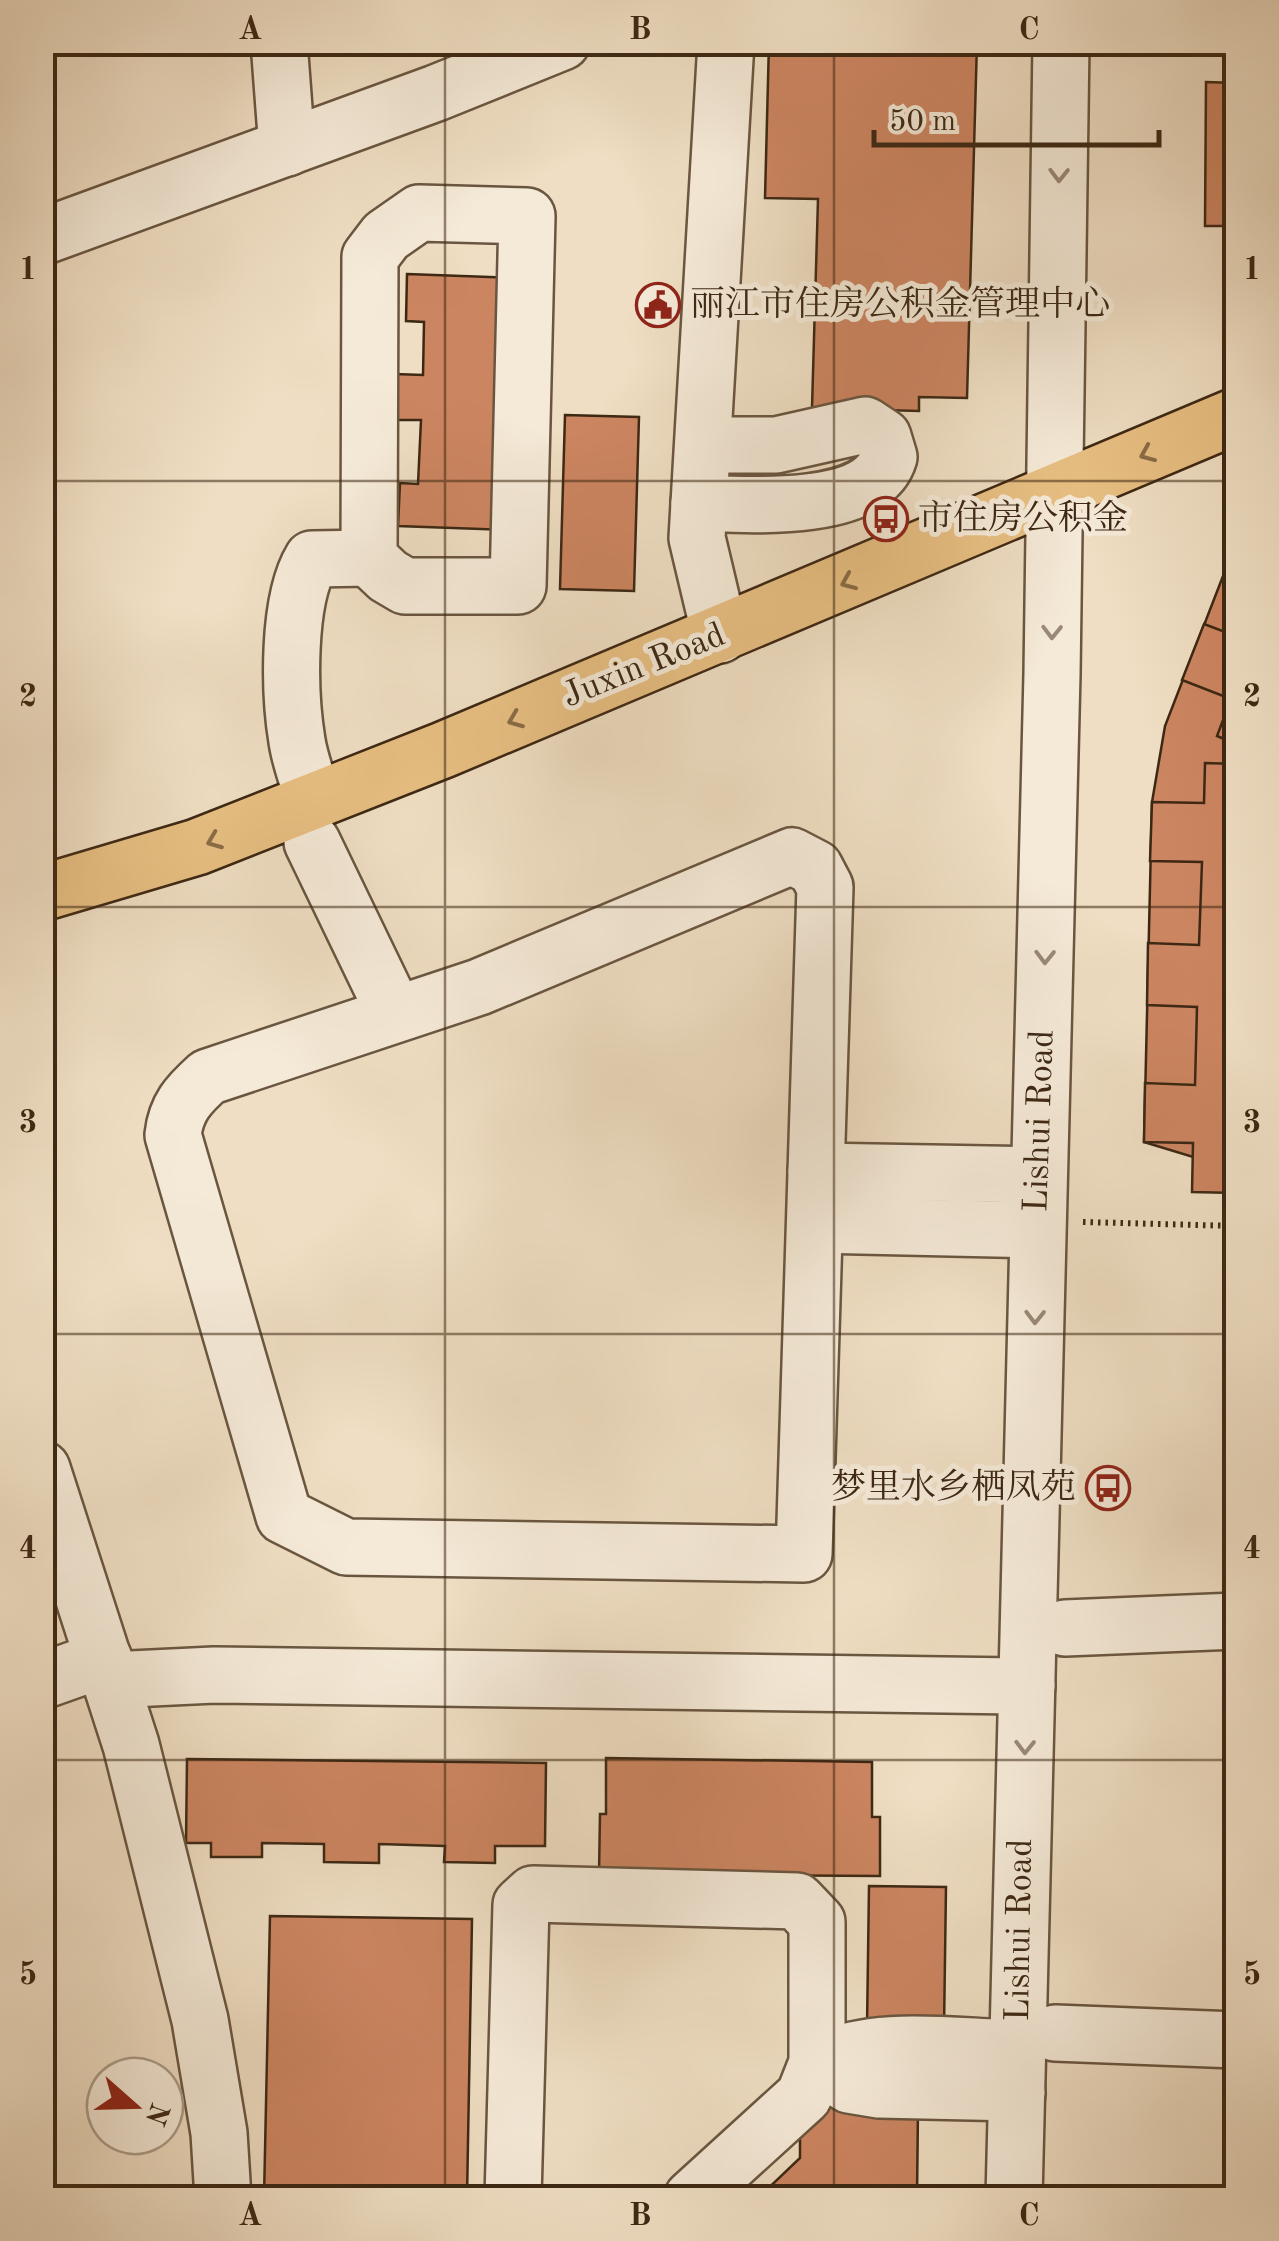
<svg xmlns="http://www.w3.org/2000/svg" width="1279" height="2241" viewBox="0 0 1279 2241" font-family="'Old Standard TT','Noto Serif SC',serif">
  <rect width="100%" height="100%" fill="#efdec3"/>
  <filter id="stains"><feTurbulence type="fractalNoise" baseFrequency=".002" numOctaves="4"/><feColorMatrix values="0 0 0 0 .2 0 0 0 0 .09 0 0 0 0 .02 0 0 0 .5 -.17"/></filter>
  <radialGradient id="worn" r=".72"><stop offset=".6" stop-color="#630" stop-opacity="0"/><stop offset="1" stop-color="#630" stop-opacity=".3"/></radialGradient>
  <g fill="#cc8561" stroke="#3d2814" stroke-width="2.5">
    <path d="M769,42H977L967,398L919,397V411L812,408L818,199L765,198Z"/>
    <path d="M1206,82L1236,83V226H1205Z"/>
    <path d="M407,274L516,278L508,530L398,526L400,483L418,484L421,420H393L395,374L423,375L424,322L406,321Z"/>
    <path d="M565,415L639,417L634,591L560,589Z"/>
    <path d="M1236,555V740L1225,763L1227,1149L1193,1157L1144,1142L1152,802L1165,726L1230,558Z"/>
    <path d="M1204,624L1236,636V744L1217,736L1231,699L1182,680Z"/>
    <path d="M1205,763L1236,764V1193L1192,1192L1193,1143L1144,1142L1145,1083L1195,1085L1197,1007L1147,1005L1148,943L1199,945L1202,862L1150,861L1152,802L1204,803Z"/>
    <path d="M606,1758L872,1762V1817H880V1876L599,1874L600,1814H606Z"/>
    <path d="M187,1759L546,1763L545,1846H495V1863L444,1862L445,1846L379,1844V1863L324,1862V1844L262,1843V1857H211V1843H186Z"/>
    <path d="M869,1886L946,1887L944,2029L867,2028Z"/>
    <path d="M270,1916L472,1919L467,2198H264Z"/>
    <path d="M800,2107L918,2108L917,2198H758L800,2158Z"/>
  </g>
  <g fill="none" stroke-linecap="round" stroke-linejoin="round">
    <defs>
      <g id="minor">
        <path d="M279,42L287,148"/>
        <path d="M419,213L527,216L518,586H405L388,576L369,558L370,257L386,236Z"/>
        <path d="M42,237L436,93L562,42"/>
        <path d="M699,503C746,505 872,514 889,457L883,437L865,425L776,445H703"/>
        <path d="M720,635L697,538L726,42"/>
        <path d="M314,801C308,781 300,761 297,741C289,693 287,600 312,559L369,558"/>
        <path d="M312,842L395,1014"/>
        <path d="M792,856L815,868L825,887L804,1554L346,1547L284,1516L173,1135C176,1108 188,1095 208,1077L479,987Z"/>
        <path d="M816,1171L1039,1175"/>
        <path d="M815,1225L1037,1230"/>
        <path d="M42,1469L131,1745L200,2020L219,2133L223,2198"/>
        <path d="M1065,1628L1236,1621"/>
        <path d="M110,1680L214,1675L1027,1686"/>
        <path d="M42,1681L104,1659"/>
        <path d="M1055,2033L1236,2040"/>
        <path d="M817,2063L849,2085L879,2090L1017,2093"/>
        <path d="M817,2063C872,2033 955,2047 1018,2048"/>
        <path d="M513,2198L521,1905L533,1894L797,1901L817,1922V2063L804,2096L692,2198"/>
        <path d="M1014,2198L1052,674L1061,42"/>
      </g>
      <path id="major" d="M42,893L197,847L443,750L1236,416"/>
    </defs>
    <use href="#minor" stroke="#6a5640" stroke-width="60"/>
    <use href="#major" stroke="#3d2814" stroke-width="60"/>
    <path stroke="#3d2814" stroke-width="6" stroke-dasharray="2.5 5" stroke-linecap="butt" d="M1083,1222L1236,1226"/>
    <use href="#minor" stroke="#f5ead8" stroke-width="55"/>
    <use href="#major" stroke="#e8bf82" stroke-width="55"/>
  </g>
  <defs><path id="oneway-chevron" d="M-2-3.5L2.5 0L-2 3.5" fill="none" stroke-width="1.6" stroke-linecap="round" stroke-linejoin="round" transform="scale(2.5)"/></defs>
  <g stroke="#998976">
    <use href="#oneway-chevron" transform="translate(1059 175) rotate(91)"/>
    <use href="#oneway-chevron" transform="translate(1052 632) rotate(91)"/>
    <use href="#oneway-chevron" transform="translate(1045 957) rotate(91)"/>
    <use href="#oneway-chevron" transform="translate(1035 1317) rotate(91)"/>
    <use href="#oneway-chevron" transform="translate(1025 1747) rotate(91)"/>
  </g>
  <g stroke="#8a6c46">
    <use href="#oneway-chevron" transform="translate(1147 454) rotate(157)"/>
    <use href="#oneway-chevron" transform="translate(848 582) rotate(157)"/>
    <use href="#oneway-chevron" transform="translate(515 720) rotate(158)"/>
    <use href="#oneway-chevron" transform="translate(214 841) rotate(158)"/>
  </g>
  <path fill="none" stroke="#3d2814" stroke-width="2.5" stroke-opacity="0.55" d="M445,42V2198M834,42V2198M42,481H1236M42,907H1236M42,1334H1236M42,1760H1236"/>
  <defs>
    <symbol id="civic-ring" viewBox="-11 -11 22 22"><circle r="9.5" fill="#f5ead8" stroke="#8f2418" stroke-width="1.5"/><path d="M-.6-6.5H3V-4.5H.6V-3L4-1V1h2V6H-6V1h2V-1L-.6-3ZM-1.2 2.5V6h2.4V2.5Z" fill="#8f2418"/></symbol>
    <symbol id="bus-ring" viewBox="-11 -11 22 22"><circle r="9.5" fill="#f5ead8" stroke="#8f2418" stroke-width="1.5"/><path d="M-5-6H5V4H4V6H2V4H-2V6H-4V4H-5ZM-3.5-4V0h7V-4ZM-3.5 1.2v1.5H-2V1.2ZM2 1.2v1.5H3.5V1.2Z" fill="#8f2418"/></symbol>
  </defs>
  <g fill-rule="evenodd">
    <use href="#civic-ring" x="633" y="280" width="50" height="50"/>
    <use href="#bus-ring" x="861" y="494" width="50" height="50"/>
    <use href="#bus-ring" x="1083" y="1463" width="50" height="50"/>
  </g>
  <g text-anchor="middle" dominant-baseline="central" stroke-width="10" stroke-linejoin="round" paint-order="stroke">
    <g font-size="35" fill="#3d2814" stroke="#f5ead8" text-anchor="start">
      <text x="690" y="305">丽江市住房公积金管理中心</text>
      <text x="918" y="519">市住房公积金</text>
      <text x="1076" y="1488" text-anchor="end">梦里水乡栖凤苑</text>
    </g>
    <g font-size="35" fill="#3d2814" stroke="#f5ead8">
      <text transform="translate(644 666) rotate(-22)">Juxin Road</text>
      <text transform="translate(1040 1121) rotate(-88)">Lishui Road</text>
      <text transform="translate(1020 1930) rotate(-89)">Lishui Road</text>
    </g>
  </g>
  <rect width="1279" height="2241" fill="none" stroke="#efdec3" stroke-width="110"/>
  <g transform="translate(135 2106) rotate(110)"><circle r="48" fill="#f5ead8" stroke="#ab9c8a" stroke-width="2.5"/>
  <path d="M0-8L18 38L0 25L-18 38Z" fill="#8f2418"/>
  <text y="-15" font-size="28" font-weight="bold" text-anchor="middle" fill="#3d2814">N</text>
  </g>
  <path d="M874 130v15h285v-15" fill="none" stroke="#3d2814" stroke-width="5"/>
  <text x="889" y="130" font-size="30" fill="#3d2814" stroke="#f5ead8" stroke-width="8" paint-order="stroke">50 m</text>
  <rect x="55" y="55" width="1169" height="2131" fill="none" stroke="#3d2814" stroke-width="4"/>
  <g font-size="32" text-anchor="middle" font-weight="bold" fill="#3d2814">
    <text x="250" y="39">A</text>
    <text x="640" y="39">B</text>
    <text x="1029" y="39">C</text>
    <text x="28" y="279">1</text>
    <text x="1252" y="279">1</text>
    <text x="28" y="706">2</text>
    <text x="1252" y="706">2</text>
    <text x="28" y="1132">3</text>
    <text x="1252" y="1132">3</text>
    <text x="28" y="1558">4</text>
    <text x="1252" y="1558">4</text>
    <text x="28" y="1984">5</text>
    <text x="1252" y="1984">5</text>
    <text x="250" y="2225">A</text>
    <text x="640" y="2225">B</text>
    <text x="1029" y="2225">C</text>
  </g>
  <rect width="100%" height="100%" filter="url(#stains)"/>
  <rect width="100%" height="100%" fill="url(#worn)"/>
</svg>
